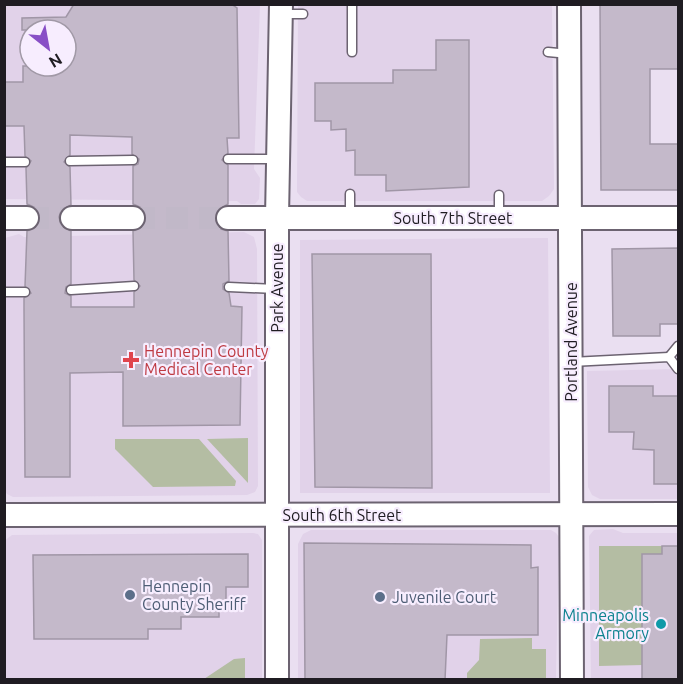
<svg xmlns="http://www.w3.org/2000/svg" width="683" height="684" viewBox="0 0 683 684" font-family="Ubuntu,sans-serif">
  <rect width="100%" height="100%" fill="#eadff1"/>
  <g fill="#e1d2e9" fill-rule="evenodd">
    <path d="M5,5H260L254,169L260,178L259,199L255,204H241L237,201L5,199ZM30,30H66V66H30Z"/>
    <path d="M298,5H552L554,189L549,196L542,201H307L301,197L297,192Z"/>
    <path d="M244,232L254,237L257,249L258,486L255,492L247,495L13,497L7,494L4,489L5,238L19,234L24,237Z"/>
    <path d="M548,238L550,493H300V240Z"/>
    <path d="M678,369V499H600L592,495L588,487L587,371Z"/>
    <path d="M613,529L623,533H678V679H591L589,536L594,530Z"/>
    <path d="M311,530H551L556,533L559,537L556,679H298V544L303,534Z"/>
    <path d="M253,533L258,534L262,540V679L5,680L4,541L12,535Z"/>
  </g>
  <g fill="#b4bda3">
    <path d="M248,438V483L207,439Z"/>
    <path d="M199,439L236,481L235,486L153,487L115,449V439Z"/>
    <path d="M599,546H662V554H643V665L599,666Z"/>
    <path d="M532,638V649H546V679H467V673L479,660L480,639Z"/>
    <path d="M245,658V679H204L234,659Z"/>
  </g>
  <g fill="#c4b9ca" stroke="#a096a6" stroke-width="1.5" fill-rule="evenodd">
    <path d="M74,4H231L237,8L239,138H227L228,153L222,160L228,165V204L217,211L215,219L221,229L228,231L229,281L223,284V289L229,293L231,306L242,307L240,425L123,426V372L70,373V477H25L24,308V298L31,293L25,286L27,231L38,225L40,217L34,207L27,204L26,168L31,161L25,156L24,126H4V82H23V66H66V30H22V18L66,17ZM70,135L132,137V154L139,159L138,164L133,166V204L140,207L146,217L144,225L133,231L134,280L140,286L134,292V307H71V296L65,293L66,287L71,284V231L61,225L59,217L61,211L71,205L70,167L64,162L70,155Z"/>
    <path d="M600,4H678V69H650V144H678V190H601Z"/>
    <path d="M436,40H469V187L386,191V175H355V150L346,151V129L331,130V121H315V83H393V70H436Z"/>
    <path d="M678,248V324H660V336H613L612,249Z"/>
    <path d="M312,254H431L432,488L315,487Z"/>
    <path d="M609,386H653V396H678V484H654V450L633,449L634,432H609Z"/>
    <path d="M304,543L531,545V568L538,567V635H447L445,680H305Z"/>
    <path d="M662,546H678V680H642V554H662Z"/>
    <path d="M248,554V587H226V603L219,604V617H181V629H148V639H34L33,555Z"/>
  </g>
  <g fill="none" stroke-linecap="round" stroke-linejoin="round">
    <g stroke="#c1b8c8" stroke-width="22" stroke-dasharray="22 11" stroke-linecap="butt">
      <path d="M27,218H72"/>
      <path d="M133,218H228"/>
    </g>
    <defs>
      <g id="lane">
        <path d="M352,4V52"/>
        <path d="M282,14H303"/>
        <path d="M548,52L569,54"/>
        <path d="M228,159H278"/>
        <path d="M70,161L133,160"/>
        <path d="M4,162H25"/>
        <path d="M499,195V216"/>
        <path d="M350,217V194"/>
        <path d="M229,287L276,289"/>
        <path d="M71,290L134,286"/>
        <path d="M4,292H25"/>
        <path d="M669,357L678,346"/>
        <path d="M571,362L669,357L678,369"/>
      </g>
      <g id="secondary">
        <path d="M569,4L572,680"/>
        <path d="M4,218H27"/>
        <path d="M72,218H133"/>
        <path d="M228,218H678"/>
        <path d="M4,515L678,514"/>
        <path d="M277,680V217L281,4"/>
      </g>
    </defs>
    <use href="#lane" stroke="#6c6371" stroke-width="11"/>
    <use href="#secondary" stroke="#6c6371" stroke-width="26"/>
    <use href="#lane" stroke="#fff" stroke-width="8"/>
    <use href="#secondary" stroke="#fff" stroke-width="22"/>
  </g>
  <path fill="#e0444e" stroke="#f7edfe" stroke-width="2" d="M128 351h6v6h6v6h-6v6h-6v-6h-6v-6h6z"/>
  <g fill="#5c6f8a" stroke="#f7edfe" stroke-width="2">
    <circle cx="130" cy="595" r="6"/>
    <circle cx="380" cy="597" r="6"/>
  </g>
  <circle fill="#0f9aa8" stroke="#f7edfe" stroke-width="2" cx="661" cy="624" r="6"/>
  <g text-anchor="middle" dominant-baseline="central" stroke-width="4.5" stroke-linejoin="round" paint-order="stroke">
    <g font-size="16" fill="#1f1c22" stroke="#f7edfe">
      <text x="453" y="218">South 7th Street</text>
      <text transform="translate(277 288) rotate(-90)">Park Avenue</text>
      <text transform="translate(571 342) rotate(-90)">Portland Avenue</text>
      <text x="342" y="515">South 6th Street</text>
    </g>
    <g font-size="16" fill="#be3a42" stroke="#f7edfe" text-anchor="start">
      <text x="144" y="351">Hennepin County<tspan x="144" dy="18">Medical Center</tspan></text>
    </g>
    <g font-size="16" fill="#4e5e75" stroke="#f7edfe" text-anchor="start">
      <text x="142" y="586">Hennepin<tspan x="142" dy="18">County Sheriff</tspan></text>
      <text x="392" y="597">Juvenile Court</text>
    </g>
    <g font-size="16" fill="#0d838f" stroke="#f7edfe" text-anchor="end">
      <text x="649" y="615">Minneapolis<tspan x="649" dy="18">Armory</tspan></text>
    </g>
  </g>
  <rect width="683" height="684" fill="none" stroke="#1f1c22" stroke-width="12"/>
  <g transform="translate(48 48) rotate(149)"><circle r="28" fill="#f7edfe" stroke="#a199a6" stroke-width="1.5"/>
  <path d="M0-4.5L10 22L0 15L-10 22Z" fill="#884fc6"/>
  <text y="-9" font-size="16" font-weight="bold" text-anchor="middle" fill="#1f1c22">N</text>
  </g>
</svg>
